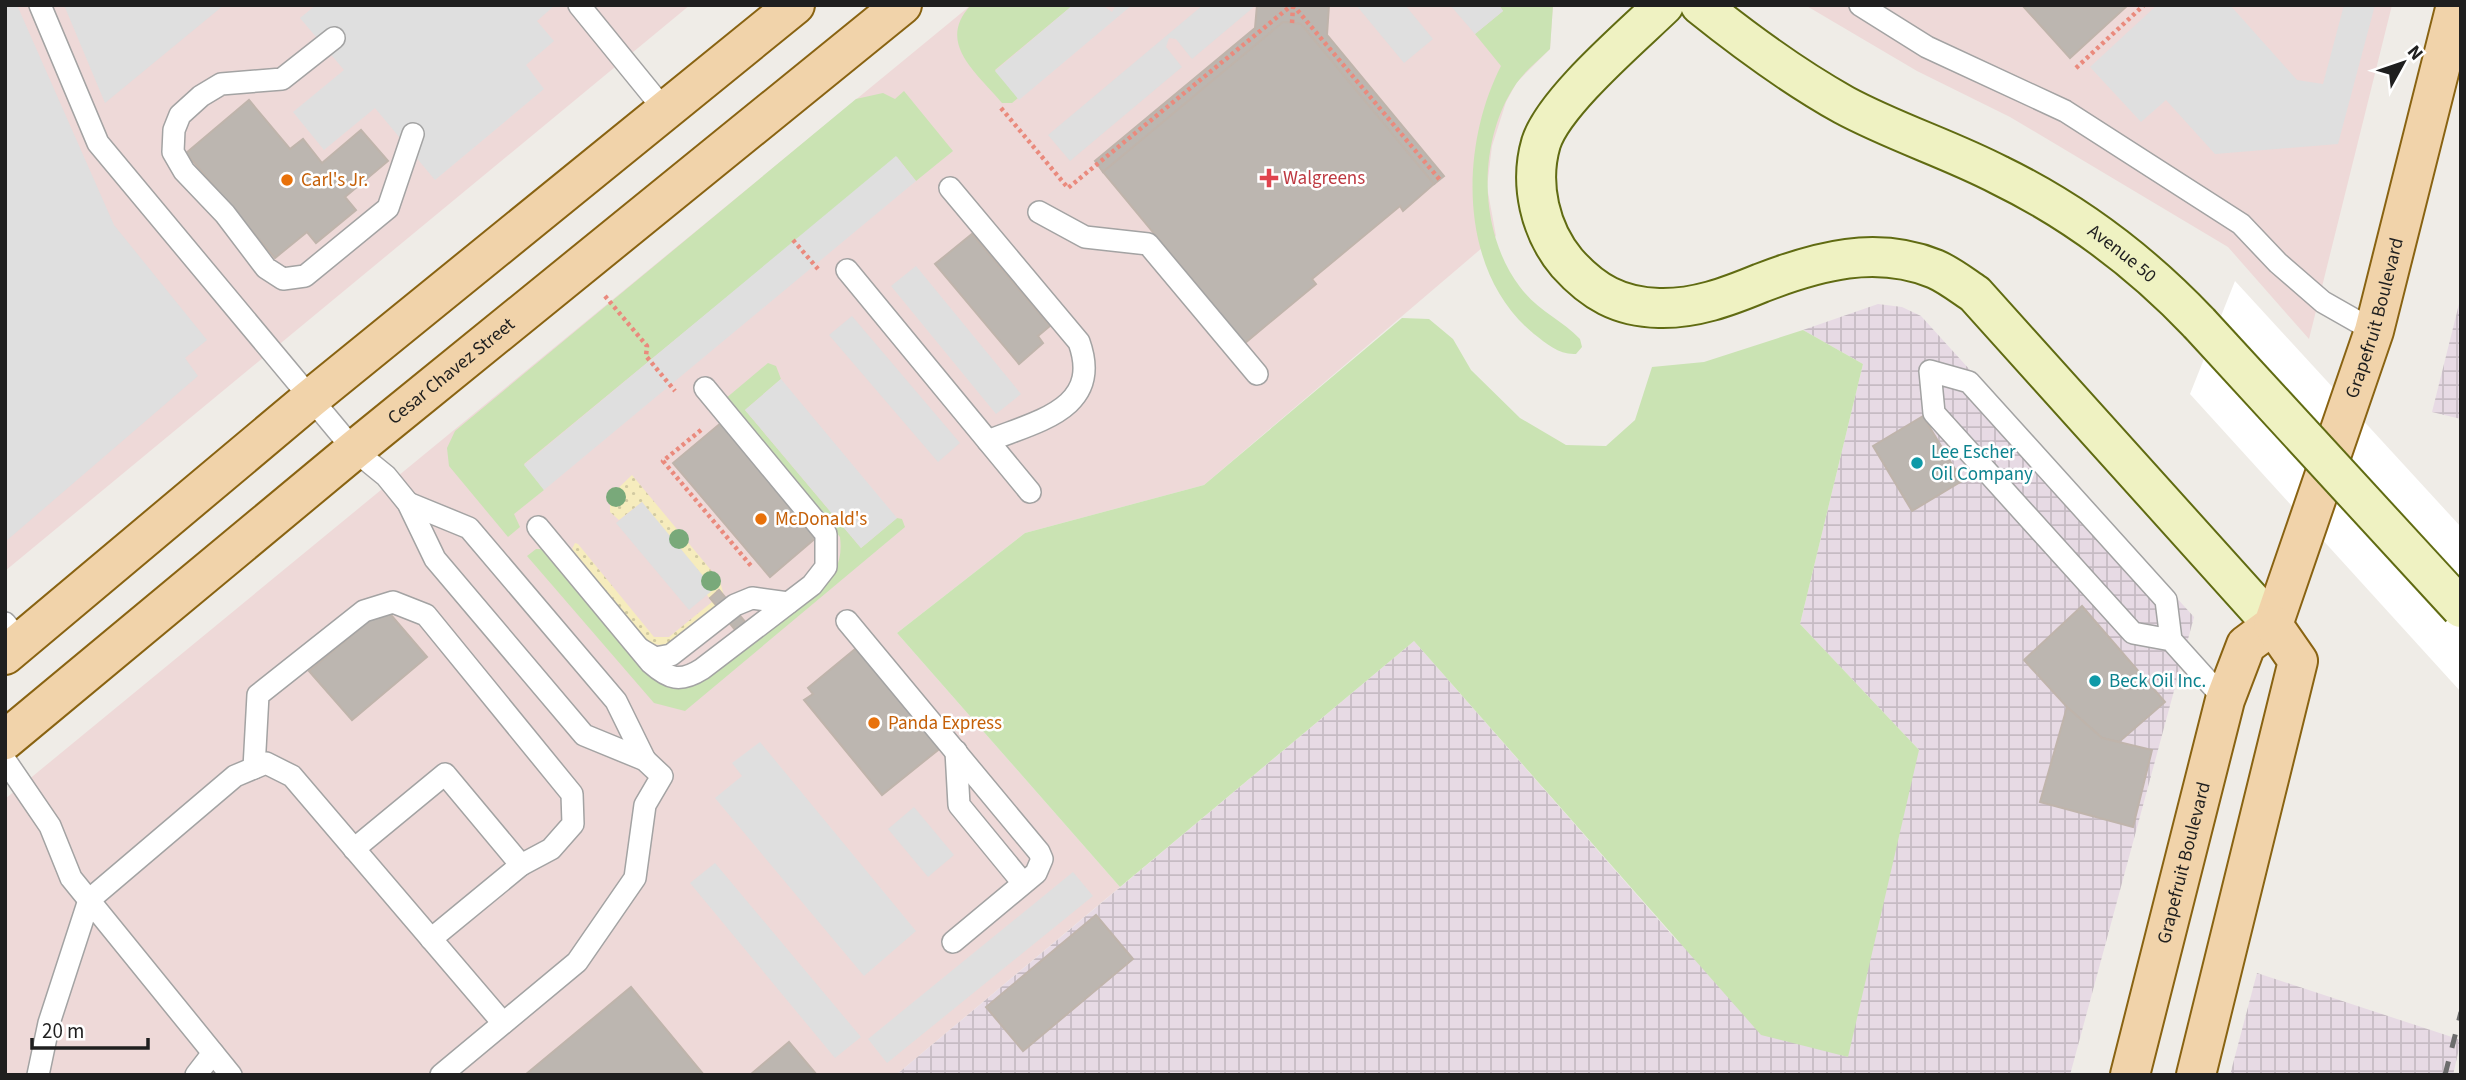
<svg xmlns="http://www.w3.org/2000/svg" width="2466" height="1080" viewBox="0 0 2466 1080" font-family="'Source Sans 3',sans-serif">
  <defs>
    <pattern id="industrial-grid" width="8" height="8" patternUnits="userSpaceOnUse" patternTransform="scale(1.75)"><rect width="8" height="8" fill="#e7dae4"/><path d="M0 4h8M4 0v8" fill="none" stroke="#c6bbc3"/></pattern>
    <pattern id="sand-dots" width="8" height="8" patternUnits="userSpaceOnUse" patternTransform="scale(1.75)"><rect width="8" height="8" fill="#f6ecbd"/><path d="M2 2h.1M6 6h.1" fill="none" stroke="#d2caa2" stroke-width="1.8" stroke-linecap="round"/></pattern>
  </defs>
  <rect width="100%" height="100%" fill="#efece7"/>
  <g fill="#eed9d8">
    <path d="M5,5H690L5,571Z"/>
    <path d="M971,5H1553L1550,49L1517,82L1506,102L1492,146L1487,187L1496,236L1204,485L1025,533L897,633L1120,887L896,1075H5V799Z"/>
    <path d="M1805,5H2392L2309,339L2228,247L2010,117L1917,71Z"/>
  </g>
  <g fill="url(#industrial-grid)">
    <path d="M2461,296V419L2432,412Z"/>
    <path d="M1878,304L1902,307L1921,316L2194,617L2070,1075H896L1414,641L1678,942L1919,750L1800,624L1863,364L1803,330Z"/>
    <path d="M2257,973L2461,1040L2453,1075H2230Z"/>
  </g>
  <g fill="#cae3b3">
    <path d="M971,5H1073L995,70L1018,98L1012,103H1002C978,74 935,43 971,5Z"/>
    <path d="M1499,5H1553L1550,49C1539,60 1525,71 1516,84C1477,141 1478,232 1520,287C1538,311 1562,320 1580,339L1582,347L1576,354C1559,355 1547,344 1534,334C1457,271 1460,146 1501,66L1475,34L1503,11Z"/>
    <path d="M904,91L953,151L916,181L897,157L524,464L544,490L514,514L520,527L508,537L449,466L447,448L455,431L856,99L883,93L895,99Z"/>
    <path d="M1402,318L1429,319L1453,339L1471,370L1520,418L1566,445L1606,446L1635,420L1652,367L1704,362L1803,330L1863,364L1800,624L1919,750L1848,1057L1761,1035L1414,641L1120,887L897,633L1025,533L1204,485Z"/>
    <path d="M768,363L776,366L781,379L745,410L861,548L897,518L902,519L905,527L685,711L654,703L527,556L536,549H541L649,676L673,688L694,686L704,680L820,591C835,574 843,561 840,537L725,399Z"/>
  </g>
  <path fill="url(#sand-dots)" d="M632,475L720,581L725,600L668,646L653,644L642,636L572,549L575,543L578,544L654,637H669L712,602L642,502L619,520L610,512V496Z"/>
  <g fill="#dfdfdf">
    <path d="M5,5H17L114,225L207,340L185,358L198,376L5,542Z"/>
    <path d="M64,5H224L105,103Z"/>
    <path d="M316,5H555L537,21L554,41L526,65L544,89L435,180L375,108L324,150L293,112L344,70L300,18Z"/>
    <path d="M1073,5H1102L1112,12L1116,5H1132L1019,100L995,71Z"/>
    <path d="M1203,5L1255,6L1192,59L1176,39L1169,38L1166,47L1182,67L1070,161L1048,135Z"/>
    <path d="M1356,5H1405L1433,39L1404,63Z"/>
    <path d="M1450,5H1499L1503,11L1475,34Z"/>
    <path d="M2157,5H2230L2297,80L2323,84L2344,5H2375L2338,144L2215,154L2166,100L2141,122L2090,67Z"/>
    <path d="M896,156L916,181L544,490L524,465Z"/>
    <path d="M916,266L1021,394L996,414L891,286Z"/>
    <path d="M852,316L960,443L938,462L829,335Z"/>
    <path d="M781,379L897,518L861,548L745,410Z"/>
    <path d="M642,502L714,589L689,610L616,523Z"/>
    <path d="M760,742L916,931L864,976L715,798L742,776L732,763Z"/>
    <path d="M914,807L954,855L928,877L888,829Z"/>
    <path d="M715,863L861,1037L835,1058L690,883Z"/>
    <path d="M1073,872L1093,896L887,1063L868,1039Z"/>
  </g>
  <path fill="#fff" d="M2235,281L2461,527V692L2190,394Z"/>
  <g fill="#bcb6b0" stroke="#bfb4ab" stroke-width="2">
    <path d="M1257,5H1329L1327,35L1444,176L1434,184L1301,24L1283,22L1103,172L1095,161L1255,28Z"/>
    <path d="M2022,5H2128L2070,58Z"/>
    <path d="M1283,22L1301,24L1434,184L1403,211L1400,206L1312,279L1316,284L1245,343L1103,172Z"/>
    <path d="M249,100L290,149L303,139L322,163L361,130L388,161L345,197L356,210L316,243L307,232L275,258L186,153Z"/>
    <path d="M972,234L1050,326L1038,336L1043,343L1019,364L935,264Z"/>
    <path d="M1923,416L1962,481L1912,511L1873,446Z"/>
    <path d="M721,423L817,537L770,577L673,463Z"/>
    <path d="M719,590L730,603L721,611L710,598Z"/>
    <path d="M2082,606L2165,702L2119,742L2102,738L2067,707L2024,660Z"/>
    <path d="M385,608L427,657L352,720L309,671Z"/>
    <path d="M736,611L747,624L737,632L726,619Z"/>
    <path d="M855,649L860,654L864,651L943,746L882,795L804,700L813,694L808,688Z"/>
    <path d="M2067,707L2102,738L2152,750L2133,827L2040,802Z"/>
    <path d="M1096,915L1133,959L1023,1051L986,1007Z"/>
    <path d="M631,987L704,1075H525Z"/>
    <path d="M789,1042L817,1075H750Z"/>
  </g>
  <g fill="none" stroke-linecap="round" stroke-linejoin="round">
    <defs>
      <g id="lane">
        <path d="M40,5L98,143L354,450L386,476L408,503L435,559L584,735L645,760L662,776L645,805L635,878L577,962L441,1075"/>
        <path d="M579,5L667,113"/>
        <path d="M1860,5L1927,47L2065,111L2241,224L2278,263L2323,302L2374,331"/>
        <path d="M334,38L282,79L221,84L201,96L180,115L174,130L173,152L184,171L225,214L266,268L283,279L305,276L388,208L413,134"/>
        <path d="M950,188L1079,342C1103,409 1037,421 988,441"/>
        <path d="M1039,212L1085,237L1148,244L1257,374"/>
        <path d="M847,270L1030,492"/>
        <path d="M408,503L469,528L616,701L645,760"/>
        <path d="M538,527L651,663C669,679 680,683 702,669L812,585L826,567V534L705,388"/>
        <path d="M847,621L1039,852L1042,859L1036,873L953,942"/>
        <path d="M5,623L21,642"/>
        <path d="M2171,640L2133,633L1934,413L1930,371L1969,382L2166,600L2171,640L2225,700"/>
        <path d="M640,649L655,658L671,655L735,605L752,598L788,603"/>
        <path d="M956,751L959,805L1023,883"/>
        <path d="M5,760L50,826L71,878L231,1075"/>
        <path d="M254,768L258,695L364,611L393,602L426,615L572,794L573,824L551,849L521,865"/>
        <path d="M354,849L445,774L521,865L431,939"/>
        <path d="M38,1075L49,1023L89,900L235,776L266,763L292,776L503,1023"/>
        <path d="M196,1075L213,1053"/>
      </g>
      <g id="secondary">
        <path d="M1664,5C1631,37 1554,102 1541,143C1529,184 1540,231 1567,263C1593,292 1619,307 1659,308C1695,309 1727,297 1761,283C1818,261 1876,245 1935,269C1949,275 1963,286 1975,294L2273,625"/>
        <path id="s1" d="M1700,5C1746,42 1792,76 1844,105C1894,132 1949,149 1999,175C2075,212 2141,262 2199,323"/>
      </g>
      <g id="primary">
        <path d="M5,655L310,399L795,5"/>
        <path id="s2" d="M5,740L354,450L902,5"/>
        <path id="s3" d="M2130,1075L2225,700L2246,645L2273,625L2374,331L2456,5"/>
        <path d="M2196,1075L2298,661L2273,625"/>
      </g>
    </defs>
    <use href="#lane" stroke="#a3a3a3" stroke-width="24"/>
    <use href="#secondary" stroke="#606b12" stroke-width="42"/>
    <use href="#primary" stroke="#896312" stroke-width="42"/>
    <g stroke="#ea8a7d" stroke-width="4.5" stroke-dasharray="3.5 3.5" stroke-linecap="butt">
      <path d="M1293,5L1440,180"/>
      <path d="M1292,23L1293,6"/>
      <path d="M2076,68L2144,5"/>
      <path d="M1001,108L1068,188L1292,5"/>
      <path d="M793,240L818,269"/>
      <path d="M605,296L647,346L646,356L675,391"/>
      <path d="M701,430L663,461L752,567"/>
    </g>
    <use href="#lane" stroke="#fff" stroke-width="21"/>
    <use href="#secondary" stroke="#eff2c2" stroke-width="38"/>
    <use href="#primary" stroke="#f1d3aa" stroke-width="38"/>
    <path stroke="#6d6d6d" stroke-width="5" stroke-dasharray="14 14" stroke-linecap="butt" d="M2445,1075L2461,1012"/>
    <defs>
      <path id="secondary-bridge" d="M2199,323L2461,608"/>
    </defs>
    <use href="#secondary-bridge" stroke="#606b12" stroke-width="42" stroke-linecap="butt"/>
    <use href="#secondary-bridge" stroke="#eff2c2" stroke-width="38"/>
  </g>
  <g fill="#79a97a">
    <circle cx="616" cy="497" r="10"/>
    <circle cx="679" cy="539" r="10"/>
    <circle cx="711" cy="581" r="10"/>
  </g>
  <path fill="#e0444e" stroke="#fff" stroke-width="2.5" d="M1265.5 167.5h7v7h7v7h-7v7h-7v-7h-7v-7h7z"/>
  <g fill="#e8710a" stroke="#fff" stroke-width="2.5">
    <circle cx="287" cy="180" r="7"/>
    <circle cx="761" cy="519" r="7"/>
    <circle cx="874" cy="723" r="7"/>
  </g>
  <g fill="#0f9aa8" stroke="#fff" stroke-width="2.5">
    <circle cx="1917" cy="463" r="7"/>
    <circle cx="2095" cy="681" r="7"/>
  </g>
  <g text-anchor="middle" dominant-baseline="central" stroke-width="5" stroke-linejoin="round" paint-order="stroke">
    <g font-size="19" fill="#be3a42" stroke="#fff" text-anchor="start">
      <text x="1283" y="178">Walgreens</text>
    </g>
    <g font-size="19" fill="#c56008" stroke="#fff" text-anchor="start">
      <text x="301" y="180">Carl's Jr.</text>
      <text x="775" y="519">McDonald's</text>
      <text x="888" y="723">Panda Express</text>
    </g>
    <g font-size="19" fill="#1f1f1f" stroke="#fff">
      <text stroke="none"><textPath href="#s1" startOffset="492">Avenue 50</textPath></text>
      <text stroke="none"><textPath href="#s3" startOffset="803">Grapefruit Boulevard</textPath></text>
      <text stroke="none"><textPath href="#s2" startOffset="579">Cesar Chavez Street</textPath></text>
      <text stroke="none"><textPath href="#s3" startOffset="219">Grapefruit Boulevard</textPath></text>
    </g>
    <g font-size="19" fill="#0d838f" stroke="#fff" text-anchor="start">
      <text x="1931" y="452">Lee Escher<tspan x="1931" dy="22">Oil Company</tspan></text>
      <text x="2109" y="681">Beck Oil Inc.</text>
    </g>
  </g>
  <rect width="2466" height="1080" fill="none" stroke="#1f1f1f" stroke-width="14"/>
  <g transform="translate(2403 63) rotate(50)" stroke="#ffffff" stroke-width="5" paint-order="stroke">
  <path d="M0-5L12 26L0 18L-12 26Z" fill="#1f1f1f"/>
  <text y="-10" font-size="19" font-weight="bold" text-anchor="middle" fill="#1f1f1f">N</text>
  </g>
  <path d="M32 1038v10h116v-10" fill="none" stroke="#1f1f1f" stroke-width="3.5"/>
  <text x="42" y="1038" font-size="21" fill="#1f1f1f" stroke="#ffffff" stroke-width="5" paint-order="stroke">20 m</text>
</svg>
